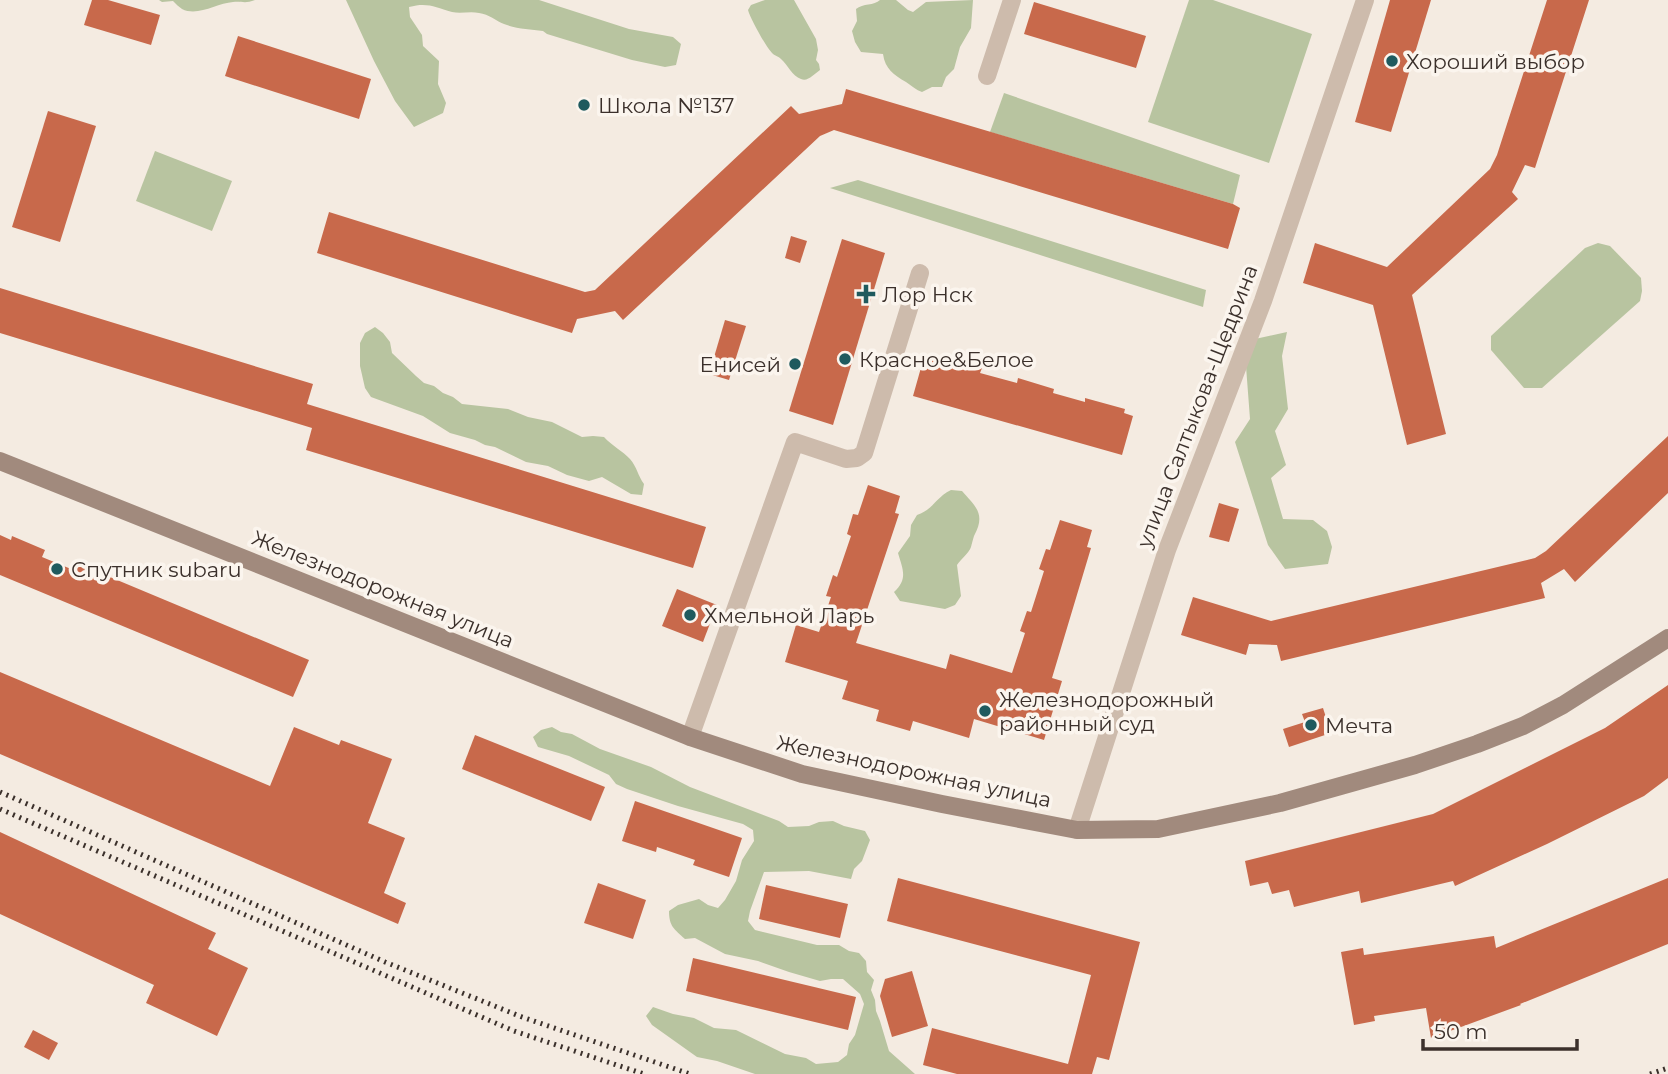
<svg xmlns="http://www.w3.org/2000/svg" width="1668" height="1074" viewBox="0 0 1668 1074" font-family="Montserrat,sans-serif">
  <rect width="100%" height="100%" fill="#f4ebe1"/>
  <g fill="#b8c4a0">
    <path d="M159,0H255C245,4 242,1 233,2C217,3 198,17 182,9C179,7 176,4 173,1L162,2Z"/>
    <path d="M346,0H539L629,29L673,37L681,44L676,65L665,67L632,60L547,34L543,31C530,29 517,29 504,24C496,21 489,14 479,13C470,11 461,14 452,12C435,7 427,2 409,7L410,17L422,35L423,46L439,61L438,84L446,103L443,113L414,127L395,101L374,61Z"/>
    <path d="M765,0H794L816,39L818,50L816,60L819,64L820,70C814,74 808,82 801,79C792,76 788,65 781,59C777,55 776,57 772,53C766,47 750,18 748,10L751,5Z"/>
    <path d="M880,0H896L908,10L913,12L926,2L973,0L971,28L960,47L954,69L946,77L942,87H932L922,92C916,90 912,86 906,82C894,75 885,69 883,54L861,52L855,42L852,31L857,21L856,9C863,3 874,6 880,0Z"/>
    <path d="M1189,0H1213L1312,34L1269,163L1148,122Z"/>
    <path d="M1004,93L1240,175L1233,204L990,132Z"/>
    <path d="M155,151L232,181L212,231L136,201Z"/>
    <path d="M858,180L1206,290L1203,307L830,188Z"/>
    <path d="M1598,243L1610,246L1641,278L1642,291L1640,301L1542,388H1524L1491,350V336L1585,248Z"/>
    <path d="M375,327L383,333L390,342L392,353L416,376L424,383L434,386L443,393L453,397L462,404L508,409L528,417L552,422L582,437L593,436L604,437C612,446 623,451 630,459C637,467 638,476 644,484L642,495L631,494L602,477L589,481L567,475L548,466L526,462L495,447L485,445L475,440L450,433L423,416L371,397L365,388L360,366V343L365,333Z"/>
    <path d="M1287,332L1282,356L1288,409L1275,431L1286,465L1271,478L1283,519L1313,520L1327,531L1332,547L1328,564L1285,569L1268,545L1235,442L1250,419L1245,353L1255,339Z"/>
    <path d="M951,490L962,491C976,507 986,514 974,536C973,539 972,543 971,547C969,553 961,559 957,565L961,596L955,605L945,609L900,601L894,592C908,579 903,570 898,553L910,536L911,525L917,515C934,509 935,498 951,490Z"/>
    <path d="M552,727L561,732L572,734L600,749L651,767L690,787L779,821L788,827L809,826L819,822L833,821L844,826L865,831L870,840L862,861L854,869L851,879L809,871L764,872L750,911L748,921L755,930L817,945H839L849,951L859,953L866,961L867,972L874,980L871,990L875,1000L876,1011L880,1021L889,1051L915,1074H755L717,1061L697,1057L652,1025L646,1016L653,1007L673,1014L694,1018L714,1028L736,1030L785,1054L806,1058L816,1064L838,1062L847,1055L849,1044L855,1035L864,1004L860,994L843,979H831L820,981L789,972L758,961L725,954L695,938L685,939C674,929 669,926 669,911L678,905L699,899L708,905L718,908L725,900L736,881L742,860L754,841L753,830L743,824L678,806L627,789L616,784L609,775L569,756L538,747L533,737L541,730Z"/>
  </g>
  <g fill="#c8694b">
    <path d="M92,0H108L160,15L151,45L84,25Z"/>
    <path d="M1390,0H1431L1391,132L1355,122Z"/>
    <path d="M1547,0H1589L1535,168L1525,165L1512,192L1518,199L1412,295L1446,434L1407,445L1373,305L1303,283L1315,243L1387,267L1490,169L1497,155Z"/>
    <path d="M1034,2L1146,36L1136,68L1024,34Z"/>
    <path d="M238,36L371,79L359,119L225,76Z"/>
    <path d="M846,89L1233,204L1240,208L1228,249L834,130L820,136L623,320L615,311L577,319L572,333L317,253L329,212L585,292L595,290L791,106L799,114L842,104Z"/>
    <path d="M48,111L96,126L60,242L12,227Z"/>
    <path d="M791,236L807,241L800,263L785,258Z"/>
    <path d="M842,239L885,253L833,425L789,411Z"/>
    <path d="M0,288L313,384L307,404L706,527L693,568L306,450L312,428L0,333Z"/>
    <path d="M725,320L746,326L729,380L709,374Z"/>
    <path d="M924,357L944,363L945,358L982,368L980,373L1017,383L1018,378L1054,389L1053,393L1085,402V398L1125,409L1124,413L1133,416L1122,455L913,396Z"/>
    <path d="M1668,436V493L1575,582L1564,569L1541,583L1545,598L1281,661L1277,645L1249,644L1246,655L1181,635L1193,597L1271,621L1535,558L1546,551Z"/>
    <path d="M868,485L900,496L895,513L899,514L856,643L946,669L950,654L1012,673L1025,633L1020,631L1027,611L1031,612L1044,571L1039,569L1046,549L1050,550L1060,520L1092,530L1087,547L1091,548L1052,678L1062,681L1044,740L974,719L969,738L913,721L910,731L876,721L879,710L842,699L848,681L785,662L796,625L819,632L831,597L826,596L833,575L837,577L851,536L847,534L853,514L858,515Z"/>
    <path d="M1219,503L1239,509L1229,542L1209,537Z"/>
    <path d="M0,535L11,540L12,536L45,550L42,557L71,569L74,562L309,660L293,697L0,575Z"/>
    <path d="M677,589L717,605L703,642L662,626Z"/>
    <path d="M0,672L270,786L294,727L339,745L341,740L392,759L368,823L405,838L384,893L406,903L398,924L0,754Z"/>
    <path d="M1668,685V778L1644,796L1547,844L1455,886L1453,881L1361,903L1359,891L1294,907L1289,890L1272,894L1268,882L1250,886L1245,861L1433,814L1605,728Z"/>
    <path d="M1323,708L1331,733L1289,747L1283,729L1305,722L1302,714Z"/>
    <path d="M475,735L605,787L591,821L462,769Z"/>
    <path d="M635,801L742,838L729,877L693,865L695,860L657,847L656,852L622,841Z"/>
    <path d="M0,832L216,933L208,949L248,968L217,1036L146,1003L154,985L0,914Z"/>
    <path d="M898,878L1140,942L1109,1060L1097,1057L1092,1074H957L923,1065L932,1028L1068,1064L1091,975L887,921Z"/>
    <path d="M1668,878V944L1520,1004L1521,1005L1431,1038L1426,1008L1374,1016L1375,1021L1354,1025L1341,952L1363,948L1364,955L1494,936L1496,948Z"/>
    <path d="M598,883L646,900L633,939L584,923Z"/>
    <path d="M766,885L848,904L840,938L759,919Z"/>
    <path d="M693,958L856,997L848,1030L686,991Z"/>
    <path d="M912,971L928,1026L892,1037L880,996L885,979Z"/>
    <path d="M33,1030L58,1043L49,1060L24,1047Z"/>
  </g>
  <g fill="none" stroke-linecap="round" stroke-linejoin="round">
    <g stroke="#cdbbac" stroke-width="18">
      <path d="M987,76L1012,0"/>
      <path d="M690,737L795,442L846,459L857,458L864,453L920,273"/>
      <path d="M1077,830L1167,550L1263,301L1365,0"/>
    </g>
    <path stroke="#a18a7d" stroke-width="18" d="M0,461L690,737L802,774L942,804L1077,830L1158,829L1280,803L1415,765L1477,744L1523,726L1563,705L1668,638"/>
    <g stroke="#3b302b" stroke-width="5" stroke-dasharray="2 5" stroke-linecap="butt">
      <path d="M0,792L385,962L522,1017L690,1074"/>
      <path d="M0,809L514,1031L644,1074"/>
      <path d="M1650,1074L1668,1068"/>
    </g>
  </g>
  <g fill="#1f5a5e" stroke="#fbf5ee" stroke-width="2.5">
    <circle cx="1392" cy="61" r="7"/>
    <circle cx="584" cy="105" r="7"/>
    <path d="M862.5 283.5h7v7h7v7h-7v7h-7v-7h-7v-7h7z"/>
    <circle cx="845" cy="359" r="7"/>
    <circle cx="795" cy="364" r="7"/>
    <circle cx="57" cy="569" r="7"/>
    <circle cx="690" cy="615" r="7"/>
    <circle cx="985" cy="711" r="7"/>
    <circle cx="1311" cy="725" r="7"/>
  </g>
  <g text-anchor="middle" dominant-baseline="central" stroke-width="7" stroke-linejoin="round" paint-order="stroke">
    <g font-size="21" fill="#3b302b" stroke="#fbf5ee" text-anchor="start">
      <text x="1406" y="61">Хороший выбор</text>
      <text x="598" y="105">Школа №137</text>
      <text x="882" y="294">Лор Нск</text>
      <text x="859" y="359">Красное&amp;Белое</text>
      <text x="781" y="364" text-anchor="end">Енисей</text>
      <text x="71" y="569">Спутник subaru</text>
      <text x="704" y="615">Хмельной Ларь</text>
      <text x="999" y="699">Железнодорожный<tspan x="999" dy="24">районный суд</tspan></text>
      <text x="1325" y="725">Мечта</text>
    </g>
    <g font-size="21" fill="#3b302b" stroke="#fbf5ee">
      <text transform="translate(1197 406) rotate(-69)">улица Салтыкова-Щедрина</text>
      <text transform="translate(383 589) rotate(22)">Железнодорожная улица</text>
      <text transform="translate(914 771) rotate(12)">Железнодорожная улица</text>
    </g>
  </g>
  <path d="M1423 1039v10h154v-10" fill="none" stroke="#3b302b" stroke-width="3.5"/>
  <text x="1434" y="1039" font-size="21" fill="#3b302b" stroke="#fbf5ee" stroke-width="5" paint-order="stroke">50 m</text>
</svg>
